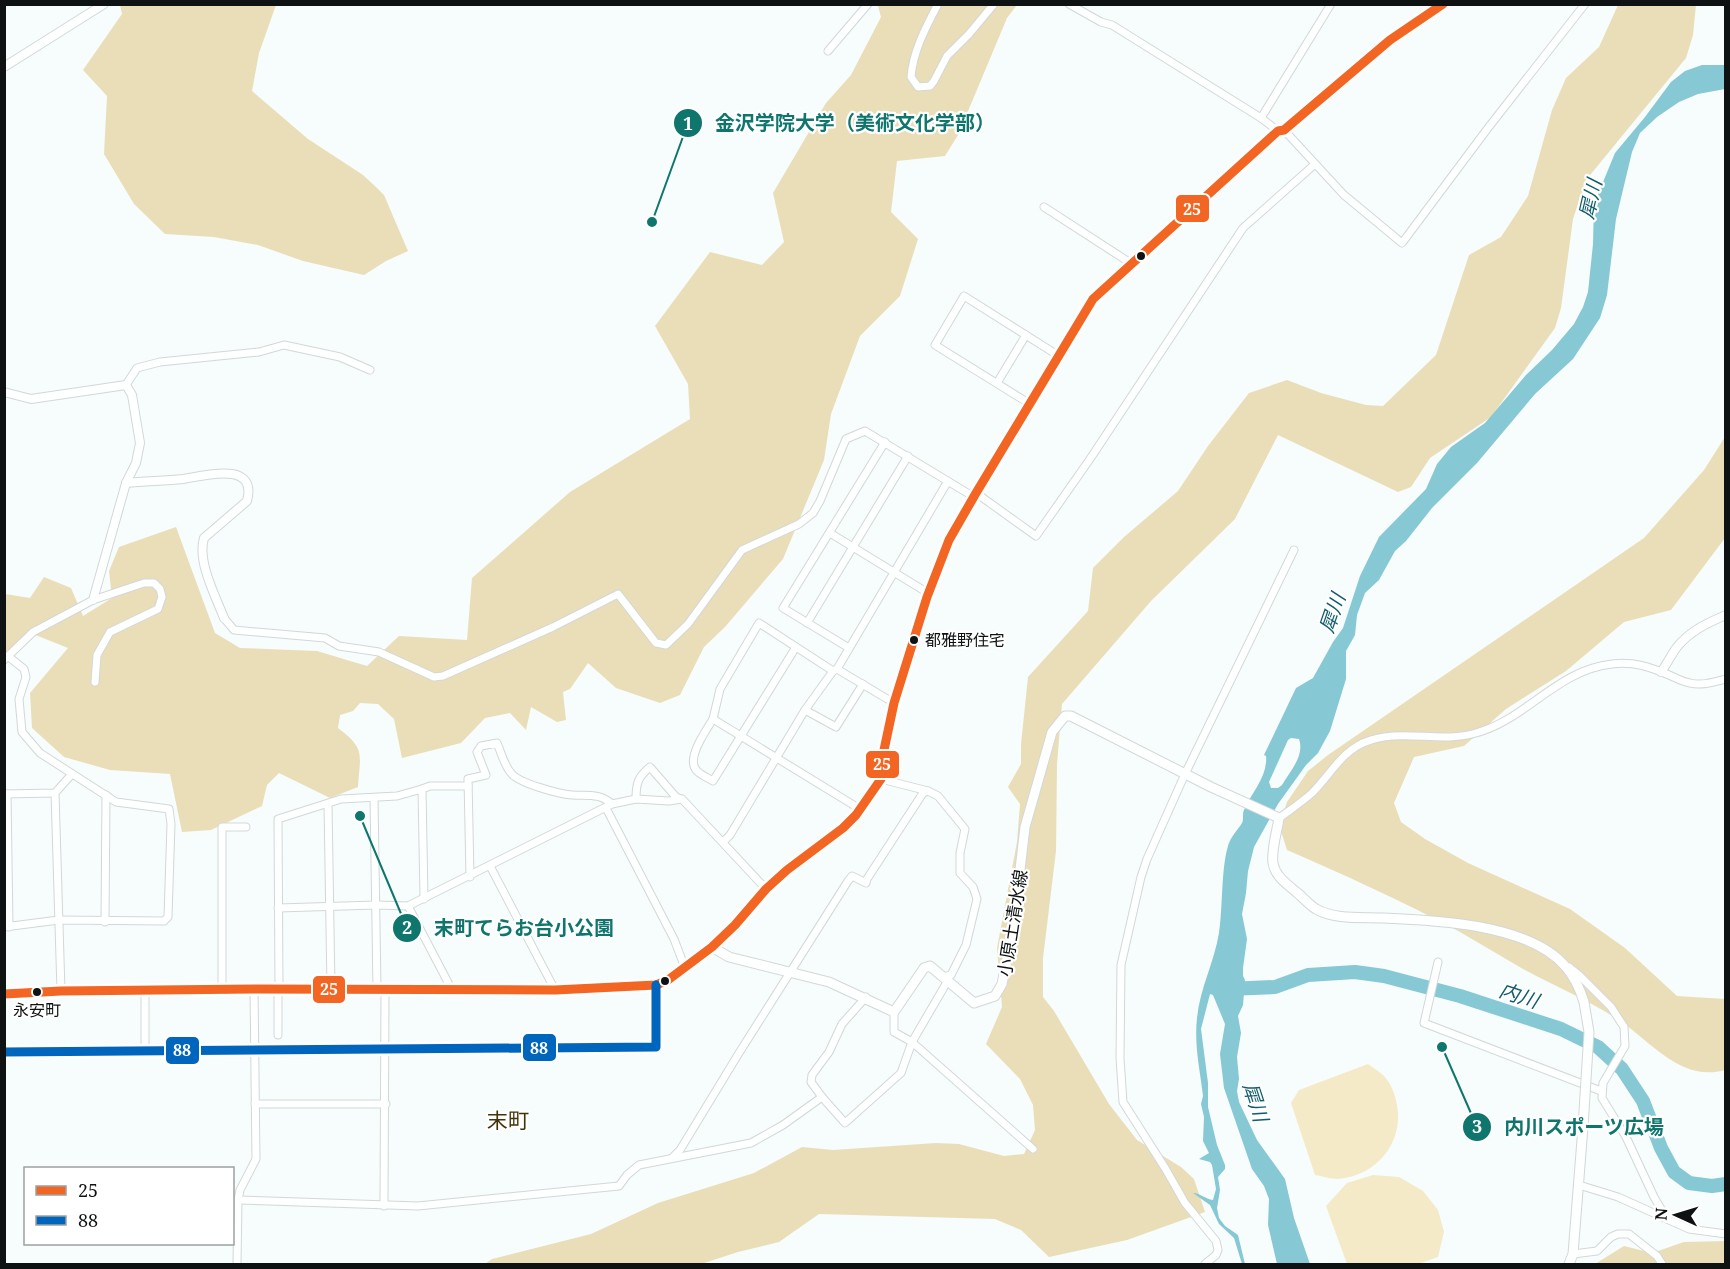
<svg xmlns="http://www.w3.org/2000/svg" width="1730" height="1269" viewBox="0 0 1730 1269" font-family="'Noto Serif','Noto Sans JP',serif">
  <rect width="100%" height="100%" fill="#f7fcfc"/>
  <g fill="#f4eac7">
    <path d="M1368,1064C1373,1068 1379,1071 1383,1075C1391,1083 1395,1094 1397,1105C1404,1143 1376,1176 1338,1179C1331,1179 1322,1176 1315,1175L1291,1103L1299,1090Z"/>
    <path d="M1373,1175L1399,1177L1423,1191L1438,1210L1444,1232L1438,1257L1418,1264H1347L1326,1206L1347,1183Z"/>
  </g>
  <g fill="#e9deb8">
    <path d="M120,5H276L259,53L252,91L308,139L363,175L376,187L384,195L408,251L386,261L364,275L303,261L258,245L214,237L165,234L134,204L104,154L107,96L83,70L122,14Z"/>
    <path d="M880,5H1017L1007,18L958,135L945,156L897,161L891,212L918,239L900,296L860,336L831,414L824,460L783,559L725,627L704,647L680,695L660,703L616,688L588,663L570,689L563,692L566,720L557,722L531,707L526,730L510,713L485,718L461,743L402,758L394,719L378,704L360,703L353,711L340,715L338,728C366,749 360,754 358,787L330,798L279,773L267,785L262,806L211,830L182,832L170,774L110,770L64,757L32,728L30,693L68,648L28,632L5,654V594L30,598L44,577L71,588L83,616L112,598L109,571L119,547L176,527L215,633L240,648L317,651L367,666L399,636L467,640L472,578L570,492L690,419L688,384L655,326L710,252L762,265L784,242L773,193L826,103L851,75L881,17L878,6Z"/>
    <path d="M1618,5H1696L1693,35L1686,58L1586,180L1573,219L1561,308L1555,328L1491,417L1430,458L1411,487L1398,492L1278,435L1235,519L1151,601L1062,704L1057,764L1056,851L1043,958V997L1054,1011L1109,1104L1137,1140L1181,1167L1194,1179L1205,1212L1127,1240L1049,1257L1021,1230L995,1219L819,1214L779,1242L738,1252L701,1264H485L492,1259L591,1234L658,1203L754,1173L802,1147L833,1150L936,1143L959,1144L1004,1156L1024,1154L1035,1130L1033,1105L1020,1079L986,1044L1002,1007L997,948L1017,842L1020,804L1008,787L1021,764V744L1028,677L1088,611L1093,568L1124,537L1178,491L1208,446L1249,393L1287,380L1321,393L1366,405L1383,406L1436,355L1469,255L1501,237L1528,196L1552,110L1566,78L1599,47Z"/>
    <path d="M1725,437V538L1671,610L1624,622L1566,671L1506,709L1464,746L1414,757L1394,803L1401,822L1425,839L1468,863L1570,909L1625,948L1677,996L1725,999V1070C1683,1082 1654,1045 1623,1023C1591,1001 1556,987 1523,969C1502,957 1481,944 1460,932C1404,902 1345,875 1287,850L1279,825L1287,802L1308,771L1328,755L1644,538L1704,470Z"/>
    <path d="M1725,1241V1264H1595L1624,1246L1652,1253L1684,1242Z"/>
  </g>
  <path fill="#86c8d4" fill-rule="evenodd" d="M1702,65H1725V89L1698,94L1679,102L1657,117L1640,133L1632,152L1616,219L1607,295L1600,318L1573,359L1535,394L1477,463L1432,508L1406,541L1395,551L1379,580L1365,593L1357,615L1355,635L1346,651V679L1330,731L1318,753L1306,765L1278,804L1254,847L1248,871L1246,893L1242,914L1247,939L1243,968V976L1245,980L1243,1005L1238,1016L1241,1033L1237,1057L1239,1079L1237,1091L1239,1102L1257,1140L1285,1179L1294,1218L1310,1264H1277L1268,1225L1269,1199L1264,1186L1252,1169L1224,1088L1220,1054L1225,1024L1213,995L1210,994L1201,1029L1208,1083V1107L1217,1145L1225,1165V1169L1218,1177L1220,1190L1217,1208L1219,1218L1225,1226L1238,1235L1245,1264H1242L1234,1238L1219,1224L1210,1205L1193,1193C1200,1193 1205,1199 1213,1200L1216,1189L1212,1165L1210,1162L1199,1159L1209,1153L1203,1141L1204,1117L1201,1104L1203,1096C1200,1069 1194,1045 1197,1018C1200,988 1214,963 1219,933C1223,908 1221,869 1228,846C1231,836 1237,831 1242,823C1244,819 1242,814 1244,810C1252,792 1268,776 1266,756L1264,755L1296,688L1313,678L1333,642L1343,628L1360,576L1379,537L1426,489L1437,464L1451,447L1485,423L1526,375L1552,350L1574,324L1583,307L1588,292L1593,244L1594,204L1615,153L1645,117L1671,82L1685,71ZM1291,738L1299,739C1305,756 1290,771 1282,785L1278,788H1271L1269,782L1288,740Z"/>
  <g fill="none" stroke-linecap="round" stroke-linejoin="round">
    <path stroke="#86c8d4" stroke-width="14" d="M1228,989L1275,987L1308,975L1355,972L1384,976L1460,996L1561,1029L1598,1047L1622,1069L1643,1101L1661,1148L1674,1172L1689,1183L1712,1186L1726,1184"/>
    <defs>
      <g id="minor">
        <path d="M938,4C926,27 913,51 911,77L918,87L930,86L934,81L947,56L969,34L994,4"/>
        <path d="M1069,4L1101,22L1112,25L1261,118L1278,131"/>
        <path d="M828,51L868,4"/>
        <path d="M1261,118L1331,4"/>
        <path d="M1284,130L1344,195L1402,243L1488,128L1585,4"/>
        <path d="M1044,207L1132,264"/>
        <path d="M997,383L1026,335"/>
        <path d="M126,385L137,368L160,362L259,352L284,345L340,357L370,370"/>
        <path d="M1030,404L935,345L964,296L1059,356"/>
        <path d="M976,493L1036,536L1090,459L1243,228L1314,165"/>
        <path d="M830,533L928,593"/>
        <path d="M224,618L234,630L325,638L339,646L379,652L434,677L443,676L553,627L618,594L656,643L666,645L688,624L742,550L799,524L813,513L820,501L846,439L865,431L974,497"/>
        <path d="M807,623L908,456"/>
        <path d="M849,648L783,608L885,442"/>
        <path d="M4,660L33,632L93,600L144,583H154L160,589L162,597L158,609L110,632L97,655L95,682"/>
        <path d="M837,669L894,703"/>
        <path d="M833,671L759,623L720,689L713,719L860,809"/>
        <path d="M805,710L836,727L863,684"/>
        <path d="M713,719C706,731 685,759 697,771C701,775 708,778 713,781L796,647"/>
        <path d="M881,779L928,791L938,796L965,829L960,853V873L973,887L977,899L966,945L951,975L943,977"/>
        <path d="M422,789L430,786H468"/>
        <path d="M55,793L61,991"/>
        <path d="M4,794L55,793L72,774"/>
        <path d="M7,794L9,927"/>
        <path d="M374,798L377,990"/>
        <path d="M636,799C636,783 638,777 650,767L676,797L681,799"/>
        <path d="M328,804L331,989"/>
        <path d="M606,808L674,939L685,968"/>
        <path d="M1279,818C1290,810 1302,802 1312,793C1329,776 1341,753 1363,743C1399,727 1439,744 1476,733C1527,719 1557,670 1612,664C1633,661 1650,667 1669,675C1676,678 1683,682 1690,683C1702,686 1714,682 1726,679"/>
        <path d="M723,842L730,835L805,710L833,671L837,669L948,481"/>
        <path d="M490,866L555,990"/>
        <path d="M470,877L468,779L486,775L477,752L481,746L497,743C501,752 504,765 511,773C518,783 559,794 572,795C589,796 599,793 612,804"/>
        <path d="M408,906L452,990"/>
        <path d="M278,908L377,905L408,906L612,804L636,799L669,801L682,799L766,889"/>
        <path d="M105,922L106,795"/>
        <path d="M4,927L59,920L164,921L168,917L171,824L169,809L116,802L40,753L22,732L19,699L26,677L24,669L9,657"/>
        <path d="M1438,962L1424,1023L1601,1091"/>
        <path d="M1569,967L1579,975L1611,1007L1624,1027L1625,1046L1603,1083L1602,1098L1626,1137L1654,1197L1667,1219"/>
        <path d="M222,990V827H246"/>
        <path d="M279,990L278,819L341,799L397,796L422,789L424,899"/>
        <path d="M145,991V1050"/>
        <path d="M894,1012V1032L912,1042L1033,1149"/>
        <path d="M278,1035V990"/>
        <path d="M4,1052L656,1047V985"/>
        <path d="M822,1097L811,1082L812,1075L829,1052L842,1024L866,997"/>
        <path d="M255,1104H386"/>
        <path d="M673,1157L680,1150L739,1053L848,881L852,876L866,883L867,879L923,793L928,791"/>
        <path d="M1579,1185L1618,1197L1689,1229L1726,1234"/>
        <path d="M238,1200L418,1206L619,1186L627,1175L639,1165L751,1143L783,1125L822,1097L845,1123L901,1073L912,1042L947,982"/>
        <path d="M384,1206L385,990"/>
        <path d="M1573,1254L1597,1251L1611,1237L1618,1234H1629L1657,1256L1662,1264"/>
        <path d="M237,1264L238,1200L240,1190L256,1159L254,989"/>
        <path d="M1205,1264L1216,1255L1218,1250L1216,1241L1185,1203L1165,1168L1123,1102L1120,1058L1121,965L1141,877L1147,859L1185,774L1294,550"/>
      </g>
      <g id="tertiary">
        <path d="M4,67L104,4"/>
        <path d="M4,392L31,399L126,385L132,395L140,443L136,463L126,483L93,600"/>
        <path d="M126,483C145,481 164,481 183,479C203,476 258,460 247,501L204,538C197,561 215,595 224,618"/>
        <path d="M1661,672C1667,664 1671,655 1677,647C1690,631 1707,623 1726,615"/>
      </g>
      <g id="secondary">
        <path d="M712,947L729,957L829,982L894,1012L924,968L930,966L974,1003L995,996L1002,984L1013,929L1025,827L1052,732L1065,716H1071L1211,787L1279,818C1277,832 1271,850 1273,863C1275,876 1286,883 1295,891C1302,896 1308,904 1316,909C1335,920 1362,917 1383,918C1435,920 1529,924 1565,966C1574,976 1580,989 1584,1002"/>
        <path d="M4,994L61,991L254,989L555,990L656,985L668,980L712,947L735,925L766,889L787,870L843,828L856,815L881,779L884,750L894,703L927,597L949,540L976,493L1093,299L1278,131L1284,130L1390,40L1443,4"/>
        <path d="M1569,1264L1573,1254L1583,1127"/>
      </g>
    </defs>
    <use href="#minor" stroke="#d4d7d8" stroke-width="9"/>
    <use href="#tertiary" stroke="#d4d7d8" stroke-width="10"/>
    <use href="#secondary" stroke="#d4d7d8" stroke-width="11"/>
    <use href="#minor" stroke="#feffff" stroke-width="7"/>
    <use href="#tertiary" stroke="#feffff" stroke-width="8"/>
    <use href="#secondary" stroke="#feffff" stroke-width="9"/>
    <defs>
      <path id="secondary-bridge" d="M1583,1127L1589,1032L1584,1002"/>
    </defs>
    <use href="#secondary-bridge" stroke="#d4d7d8" stroke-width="11" stroke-linecap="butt"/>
    <use href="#secondary-bridge" stroke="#feffff" stroke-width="9"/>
    <defs>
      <path id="bus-1" d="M4,994L61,991L254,989L555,990L656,985L668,980L712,947L735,925L766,889L787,870L843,828L856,815L881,779L884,750L894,703L927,597L949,540L976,493L1093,299L1278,131L1284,130L1390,40L1443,4"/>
      <path id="bus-2" d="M4,1052L656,1047V985"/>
    </defs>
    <use href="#bus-1" stroke="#fff" stroke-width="14"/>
    <use href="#bus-2" stroke="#fff" stroke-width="14"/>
    <use href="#bus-1" stroke="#f26522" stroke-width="9"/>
    <use href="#bus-2" stroke="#0065bd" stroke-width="9"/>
  </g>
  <g fill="#0f1212" stroke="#fff" stroke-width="2">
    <circle cx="1141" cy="256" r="5"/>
    <circle cx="914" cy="640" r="5"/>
    <circle cx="665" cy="981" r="5"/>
    <circle cx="37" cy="992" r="5"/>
  </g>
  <g text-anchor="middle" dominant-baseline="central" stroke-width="4.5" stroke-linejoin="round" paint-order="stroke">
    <g font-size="16" fill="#0f1212" stroke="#fff" text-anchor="start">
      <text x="925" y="640">都雅野住宅</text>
      <text x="37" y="1010" text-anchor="middle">永安町</text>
    </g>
    <g font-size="18" fill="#0f1212" stroke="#fff">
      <text transform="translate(1012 923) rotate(-81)">小原土清水線</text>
    </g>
    <g font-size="20" font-style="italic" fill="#115e6c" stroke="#fff">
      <text transform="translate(1590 199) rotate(-77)">犀川</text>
      <text transform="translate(1332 613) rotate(-71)">犀川</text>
      <text transform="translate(1519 995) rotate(18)">内川</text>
      <text transform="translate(1256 1102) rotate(72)">犀川</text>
    </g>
    <g font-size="21" fill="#42340a" stroke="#fff">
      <text x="508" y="1120">末町</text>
    </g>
  </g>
  <path fill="none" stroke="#0f766e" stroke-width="2" d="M652 222L688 123M360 816L407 928M1442 1047L1477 1127"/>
  <g fill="#0f766e" stroke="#fff" stroke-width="2">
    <circle cx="652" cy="222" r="6"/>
    <circle cx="360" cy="816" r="6"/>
    <circle cx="1442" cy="1047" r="6"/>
    <circle cx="688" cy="123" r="15"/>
    <circle cx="407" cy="928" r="15"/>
    <circle cx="1477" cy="1127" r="15"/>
  </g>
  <g font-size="18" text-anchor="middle" font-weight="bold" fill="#fff">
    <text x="688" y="130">1</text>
    <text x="407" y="934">2</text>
    <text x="1477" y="1133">3</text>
  </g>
  <g font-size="20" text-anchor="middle" font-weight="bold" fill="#0f766e" stroke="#fff" stroke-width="4.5" stroke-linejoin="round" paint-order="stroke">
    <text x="855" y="130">金沢学院大学（美術文化学部）</text>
    <text x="524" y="935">末町てらお台小公園</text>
    <text x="1584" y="1134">内川スポーツ広場</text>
  </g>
  <g stroke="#fff" stroke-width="2">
    <rect x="1175" y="194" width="35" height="29" rx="6" fill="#f26522"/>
    <rect x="865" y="750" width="35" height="29" rx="6" fill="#f26522"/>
    <rect x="312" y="975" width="34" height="29" rx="6" fill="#f26522"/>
    <rect x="522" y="1033" width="35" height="29" rx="6" fill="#0065bd"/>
    <rect x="165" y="1036" width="35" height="29" rx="6" fill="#0065bd"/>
  </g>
  <g font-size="16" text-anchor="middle" font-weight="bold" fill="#fff">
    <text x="1192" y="215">25</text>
    <text x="882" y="770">25</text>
    <text x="329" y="995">25</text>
    <text x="539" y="1054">88</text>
    <text x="182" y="1056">88</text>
  </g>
  <rect width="1730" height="1269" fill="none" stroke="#0f1212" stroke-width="12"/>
  <rect x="24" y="1167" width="210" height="78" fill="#ffffff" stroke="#9fa0a0" stroke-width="1.5"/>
  <rect x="36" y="1186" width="30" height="9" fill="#f26522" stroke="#9fa0a0" stroke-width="1.5"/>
  <text x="78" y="1197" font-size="18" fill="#0f1212">25</text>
  <rect x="36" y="1216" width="30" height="9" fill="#0065bd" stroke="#9fa0a0" stroke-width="1.5"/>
  <text x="78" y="1227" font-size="18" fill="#0f1212">88</text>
  <g transform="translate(1676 1215) rotate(274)" stroke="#ffffff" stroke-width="4.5" paint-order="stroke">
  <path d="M0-4.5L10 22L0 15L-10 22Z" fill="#0f1212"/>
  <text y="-9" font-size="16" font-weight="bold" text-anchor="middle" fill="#0f1212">N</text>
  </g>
</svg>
